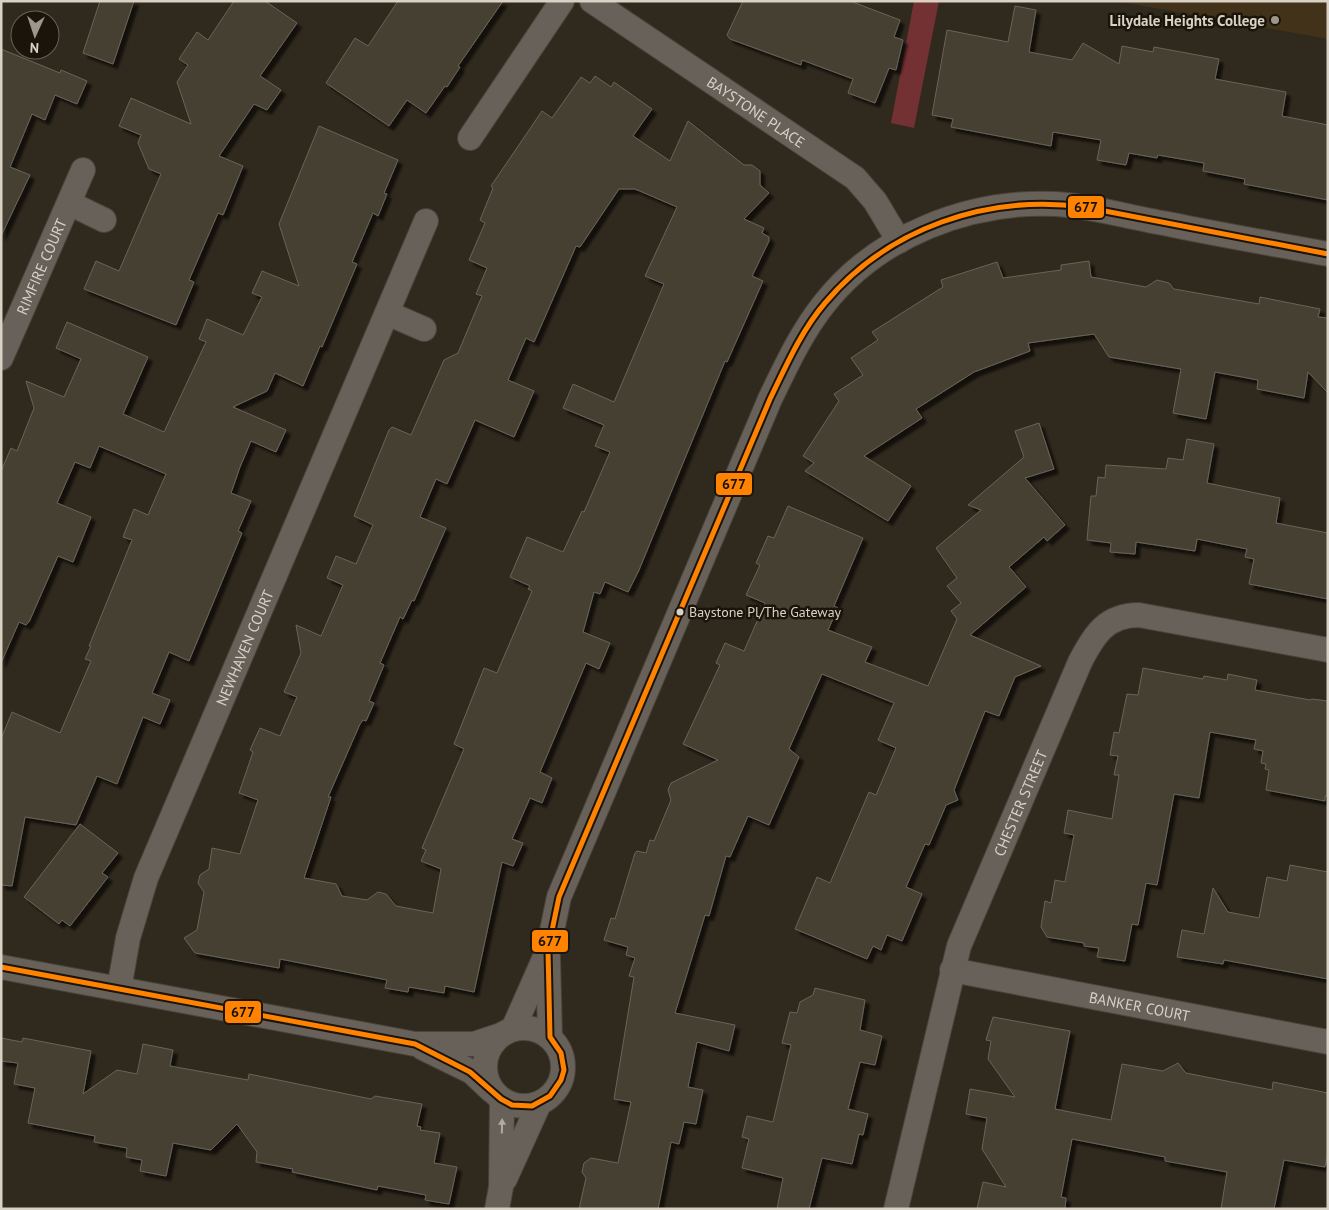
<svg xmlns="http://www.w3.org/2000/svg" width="1329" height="1210" viewBox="0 0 1329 1210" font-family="'PT Sans',sans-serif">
  <defs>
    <filter id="shadow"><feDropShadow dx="4.5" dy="4.5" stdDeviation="1" flood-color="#0009"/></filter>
  </defs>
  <rect width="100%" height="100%" fill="#30291e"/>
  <path fill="#42321a" d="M1116,1H1328V39Z"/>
  <path fill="#743133" d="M914,1H939L914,128L891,123Z"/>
  <g fill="#444030" stroke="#68645a" fill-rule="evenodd" filter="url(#shadow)">
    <path d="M100,1H134L113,64L83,53Z"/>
    <path d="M234,1H265L297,23L260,76L281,90L267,110L254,104L219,156L243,166L223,215L218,213L189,280L194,282L176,325L84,289L96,261L119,271L161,174L149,169L138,143L141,135L119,126L131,98L191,124L177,82L188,65L179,59L197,32L208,40Z"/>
    <path d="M398,1H503L458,66L460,67L447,87L445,86L426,113L407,100L389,126L326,83L355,38L368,46Z"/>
    <path d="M743,1H850L900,20L894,37L903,40L896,70L889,68L875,103L848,93L853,79L802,60L801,65L730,39L727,35Z"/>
    <path d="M1015,6L1036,10L1029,52L1072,60L1083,43L1119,64L1122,46L1153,52L1154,47L1219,59L1215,79L1286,92L1282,116L1328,125V200L1244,184L1245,179L1203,171L1204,163L1158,155L1157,158L1129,153L1126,165L1097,160L1101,140L1053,132L1051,146L951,127L953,119L932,115L947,30L1008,42Z"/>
    <path d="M1,49L60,73L61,70L87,81L77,104L55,95L45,120L32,114L10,167L30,175L1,236Z"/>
    <path d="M595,76L611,87L614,82L652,109L633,136L670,161L688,121L744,165H752L760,171V185L769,193L744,219L764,228L762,233L769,237V241L752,276L763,281L727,362L725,361L639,570L628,592L605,582L600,594L594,592L583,632L610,643L599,669L586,663L540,772L552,778L542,803L530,798L512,839L523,843L513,866L502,862L474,992L445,986L444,993L409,987L408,992L385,988L387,980L280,959L279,968L195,953L184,938L197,930L204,892L198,883L200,875L209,869L212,848L240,854L258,800L239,793L253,752L250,750L260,728L280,736L297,697L284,692L301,653L296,625L321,636L343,585L327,578L336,556L356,564L373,525L354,516L389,430L392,427L411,435L444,360L458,353L482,296L476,294L487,268L469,260L485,223L480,220L493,188L491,186L542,111L552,118L581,77L590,83ZM619,189H635L677,207L645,276L664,284L614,402L573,384L563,408L604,425L595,446L610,452L584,512L582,511L563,552L527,537L510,577L530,586L528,589L532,591L497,673L484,668L454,744L464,749L422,848L426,850L421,861L441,869L433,913L396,906L386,894L378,892L367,900L342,896L336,884L304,878L331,797H328L360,724L363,720L366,721L374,703L369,701L384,665L380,663L400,617L403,619L412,600L414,601L446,528L420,517L436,479L447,484L475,420L514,437L534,391L508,380L526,338L534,342L576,246L580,247Z"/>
    <path d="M319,126L398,160L384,193L387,194L378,216L373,213L352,262L357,264L322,347L320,346L303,386L275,373L267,391L233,407L286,430L276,452L251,441L240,467L231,493L251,501L238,531L242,533L189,661L169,652L152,693L170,700L160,724L143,717L117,784L97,776L76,825L25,817L12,886L1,885V739L12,712L60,733L91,661L85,659L91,646H89L132,540L123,537L134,509L148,515L166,474L99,446L90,468L75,462L57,503L91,517L73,562L58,556L29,622L26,625L19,622L1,663V471L11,448L17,451L34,408L26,381L64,397L81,359L56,348L67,322L148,357L123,414L164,432L206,342L199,339L207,319L243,335L262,297L252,293L262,271L299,286L279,224Z"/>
    <path d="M1089,261L1091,277L1146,287L1157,280L1169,283L1174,289L1259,304L1260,297L1320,309L1318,317L1328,318V393L1308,372L1304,398L1257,389L1258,380L1215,372L1206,419L1173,413L1181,369L1109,357L1094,334L1028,343L1030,351L974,372L916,409L922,418L864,456L911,486L888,521L805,471L814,463L803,456L839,401L834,394L863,375L851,358L878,340L872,332L943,287L941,280L997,262L1003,278L1061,270V265Z"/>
    <path d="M1039,423L1054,469L1025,478L1065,525L1047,541L1044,537L1009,567L1026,587L970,635L1041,666L1015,677L999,716L985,711L954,790L958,800L946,805L929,845L925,844L906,887L922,894L902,941L887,935L881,950L873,946L867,959L795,929L817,877L830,883L869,792L876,795L896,748L878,740L894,703L822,674L789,749L799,757L769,825L748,816L730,857L726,856L709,916L705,915L675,1013L735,1025L729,1051L697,1042L688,1087L703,1090L696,1124L684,1122L679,1144L671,1142L658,1209H579L586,1178L582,1172L584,1163L591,1158L618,1163L631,1102L614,1099L634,977L629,976L635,958L626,955L628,947L604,940L611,918L615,919L635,853L637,851L646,853L650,840L654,841L671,800L668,790L671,783L718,760L683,744L720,665L716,663L725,643L744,651L765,603L746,595L760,565L756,563L768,536L774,538L788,506L863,538L834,606L838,608L828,630L872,647L865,662L928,686L957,619L951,611L961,603L947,586L957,578L936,548L981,510L968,505L1024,457L1015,431Z"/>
    <path d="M1187,439L1214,444L1207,483L1280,498L1276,523L1328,533V599L1249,584L1254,559L1245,557L1247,549L1197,539L1195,551L1136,542L1135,554L1110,552L1111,543L1087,540L1091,496H1096L1098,477L1105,478L1106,465L1166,469L1168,458L1183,460Z"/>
    <path d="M1143,668L1203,679L1204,676L1227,680L1228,674L1257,680L1255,690L1310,700L1312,699L1328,701V796H1325V801L1266,790L1269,770L1265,769L1266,764L1261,763L1263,751L1254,749L1256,740L1210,732L1199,798L1174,794L1157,885L1146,883L1138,925L1132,924L1125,961L1097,957L1099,948L1084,946V943L1047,937L1041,927L1045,901L1051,903L1055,880L1065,882L1074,835L1064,833L1068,810L1112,819L1119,775H1114L1118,756L1110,755L1114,732L1119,733L1127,694L1138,695Z"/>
    <path d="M80,824L118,853L102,873L108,877L70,926L62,920L59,924L24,897Z"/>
    <path d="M1290,865L1328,872V979L1224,960L1223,964L1177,957L1182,930L1204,934L1213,888L1228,912L1259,918L1267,877L1287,881Z"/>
    <path d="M815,988L865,1000L860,1030L882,1036L875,1065L860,1062L848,1109L868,1114L863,1135L859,1134L852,1164L822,1158L809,1209H777L783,1178L742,1168L749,1139L742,1137L747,1116L773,1122L791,1045L782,1043L790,1012L797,1013L800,1002L813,995Z"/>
    <path d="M993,1017L1070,1031L1055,1109L1111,1120L1122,1064L1163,1071L1178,1063L1186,1073L1272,1090L1273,1082L1328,1093V1153L1325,1167L1284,1160L1274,1209H1221L1227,1172L1165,1161V1157L1072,1139L1061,1197L1066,1198L1065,1209H977L983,1182L1006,1187L982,1149L987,1118L966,1114L970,1089L1015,1097L988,1059L991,1041L986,1040Z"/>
    <path d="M1,1038L22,1042L23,1038L91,1051L83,1094L117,1070L137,1074L143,1044L173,1050L170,1066L248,1080L249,1074L371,1099L375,1096L422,1104L417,1126L421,1127L420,1130L440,1133L434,1163L457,1167L449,1204L425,1200L426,1195L378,1186L377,1190L292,1172L293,1169L256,1162L257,1152L237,1124L211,1150L173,1143L166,1176L140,1171L142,1160L126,1157L127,1148L94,1142L95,1136L28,1123L35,1088L14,1084L18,1063L1,1061Z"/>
  </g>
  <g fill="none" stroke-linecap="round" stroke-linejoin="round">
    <defs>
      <g id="street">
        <path id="s1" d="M592,1L855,178L875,201L899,241"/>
        <path d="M470,138L562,1"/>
        <path d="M69,203L104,220"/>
        <path d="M387,313L424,329"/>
        <path id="s2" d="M1,358L83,170"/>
        <path d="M548,957L550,1037"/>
        <path d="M1,967L415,1044H474L501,1035"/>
        <path id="s3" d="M952,970L1328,1042"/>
        <path id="s4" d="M119,989L128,938L146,878L426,221"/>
        <circle cx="524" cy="1067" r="39"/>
        <path d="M513,1029L548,950L559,897L770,399C786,366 801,333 824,304C878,235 970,200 1056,204C1093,206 1131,218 1168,224C1221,235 1274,244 1328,254"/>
        <path d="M423,1048L472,1072L491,1090"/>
        <path d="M505,1179L539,1104"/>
        <path d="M497,1209L501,1187L502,1100"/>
        <path id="s5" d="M896,1209L959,946L1080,662C1094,635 1106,615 1139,615L1328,650"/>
      </g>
    </defs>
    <use href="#street" stroke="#4a443b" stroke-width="26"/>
    <use href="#street" stroke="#676159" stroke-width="24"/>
    <defs>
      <path id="bus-1" d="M1,967L415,1044L470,1072L501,1099L512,1105L532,1106L550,1096L561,1080L564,1070L561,1053L550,1037L548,950L559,897L770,399C786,366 801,331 825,303C888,228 987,194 1084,207L1328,254"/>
    </defs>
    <use href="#bus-1" stroke="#1a140b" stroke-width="9"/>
    <use href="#bus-1" stroke="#ff8200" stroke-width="5"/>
  </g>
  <defs><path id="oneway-solid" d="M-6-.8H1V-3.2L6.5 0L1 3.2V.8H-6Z" transform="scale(1.25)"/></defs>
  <use fill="#b2aa9f" href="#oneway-solid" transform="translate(502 1126) rotate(-89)"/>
  <circle fill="#9e968b" stroke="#1a140b" stroke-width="2" cx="1275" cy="20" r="5"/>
  <circle fill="#dad1c5" stroke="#1a140b" stroke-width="2" cx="680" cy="612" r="4.5"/>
  <g text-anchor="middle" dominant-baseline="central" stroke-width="5" stroke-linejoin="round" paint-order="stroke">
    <g font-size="14" fill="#dad1c5" stroke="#1a140b" text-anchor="start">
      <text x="689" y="612">Baystone Pl/The Gateway</text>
    </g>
    <g font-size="15" font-weight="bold" fill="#dad1c5" stroke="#1a140b" text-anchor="end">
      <text x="1265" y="20">Lilydale Heights College</text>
    </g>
    <g font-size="15" fill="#dad1c5" stroke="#1a140b">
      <text stroke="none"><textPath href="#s1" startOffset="198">BAYSTONE PLACE</textPath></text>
      <text stroke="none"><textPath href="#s2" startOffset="100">RIMFIRE COURT</textPath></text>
      <text stroke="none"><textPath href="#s4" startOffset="365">NEWHAVEN COURT</textPath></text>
      <text stroke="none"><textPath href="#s5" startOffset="426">CHESTER STREET</textPath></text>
      <text stroke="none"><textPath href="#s3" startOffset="191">BANKER COURT</textPath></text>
    </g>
  </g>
  <g stroke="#1a140b" stroke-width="2">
    <rect x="1067" y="195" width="38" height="24" rx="5" fill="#ff8200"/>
    <rect x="715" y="472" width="38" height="24" rx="5" fill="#ff8200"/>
    <rect x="531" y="929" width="38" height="24" rx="5" fill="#ff8200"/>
    <rect x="224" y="1000" width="38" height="24" rx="5" fill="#ff8200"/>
  </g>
  <g font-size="14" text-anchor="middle" font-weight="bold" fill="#111">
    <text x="1086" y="212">677</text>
    <text x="734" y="489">677</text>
    <text x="550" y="946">677</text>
    <text x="243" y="1017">677</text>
  </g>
  <rect width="1329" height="1210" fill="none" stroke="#dad1c5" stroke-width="5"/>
  <g transform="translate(35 35) rotate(183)"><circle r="24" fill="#1a140b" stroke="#676055"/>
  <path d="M0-4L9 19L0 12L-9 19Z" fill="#9e968b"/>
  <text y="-8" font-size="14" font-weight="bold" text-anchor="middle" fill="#dad1c5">N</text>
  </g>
</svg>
